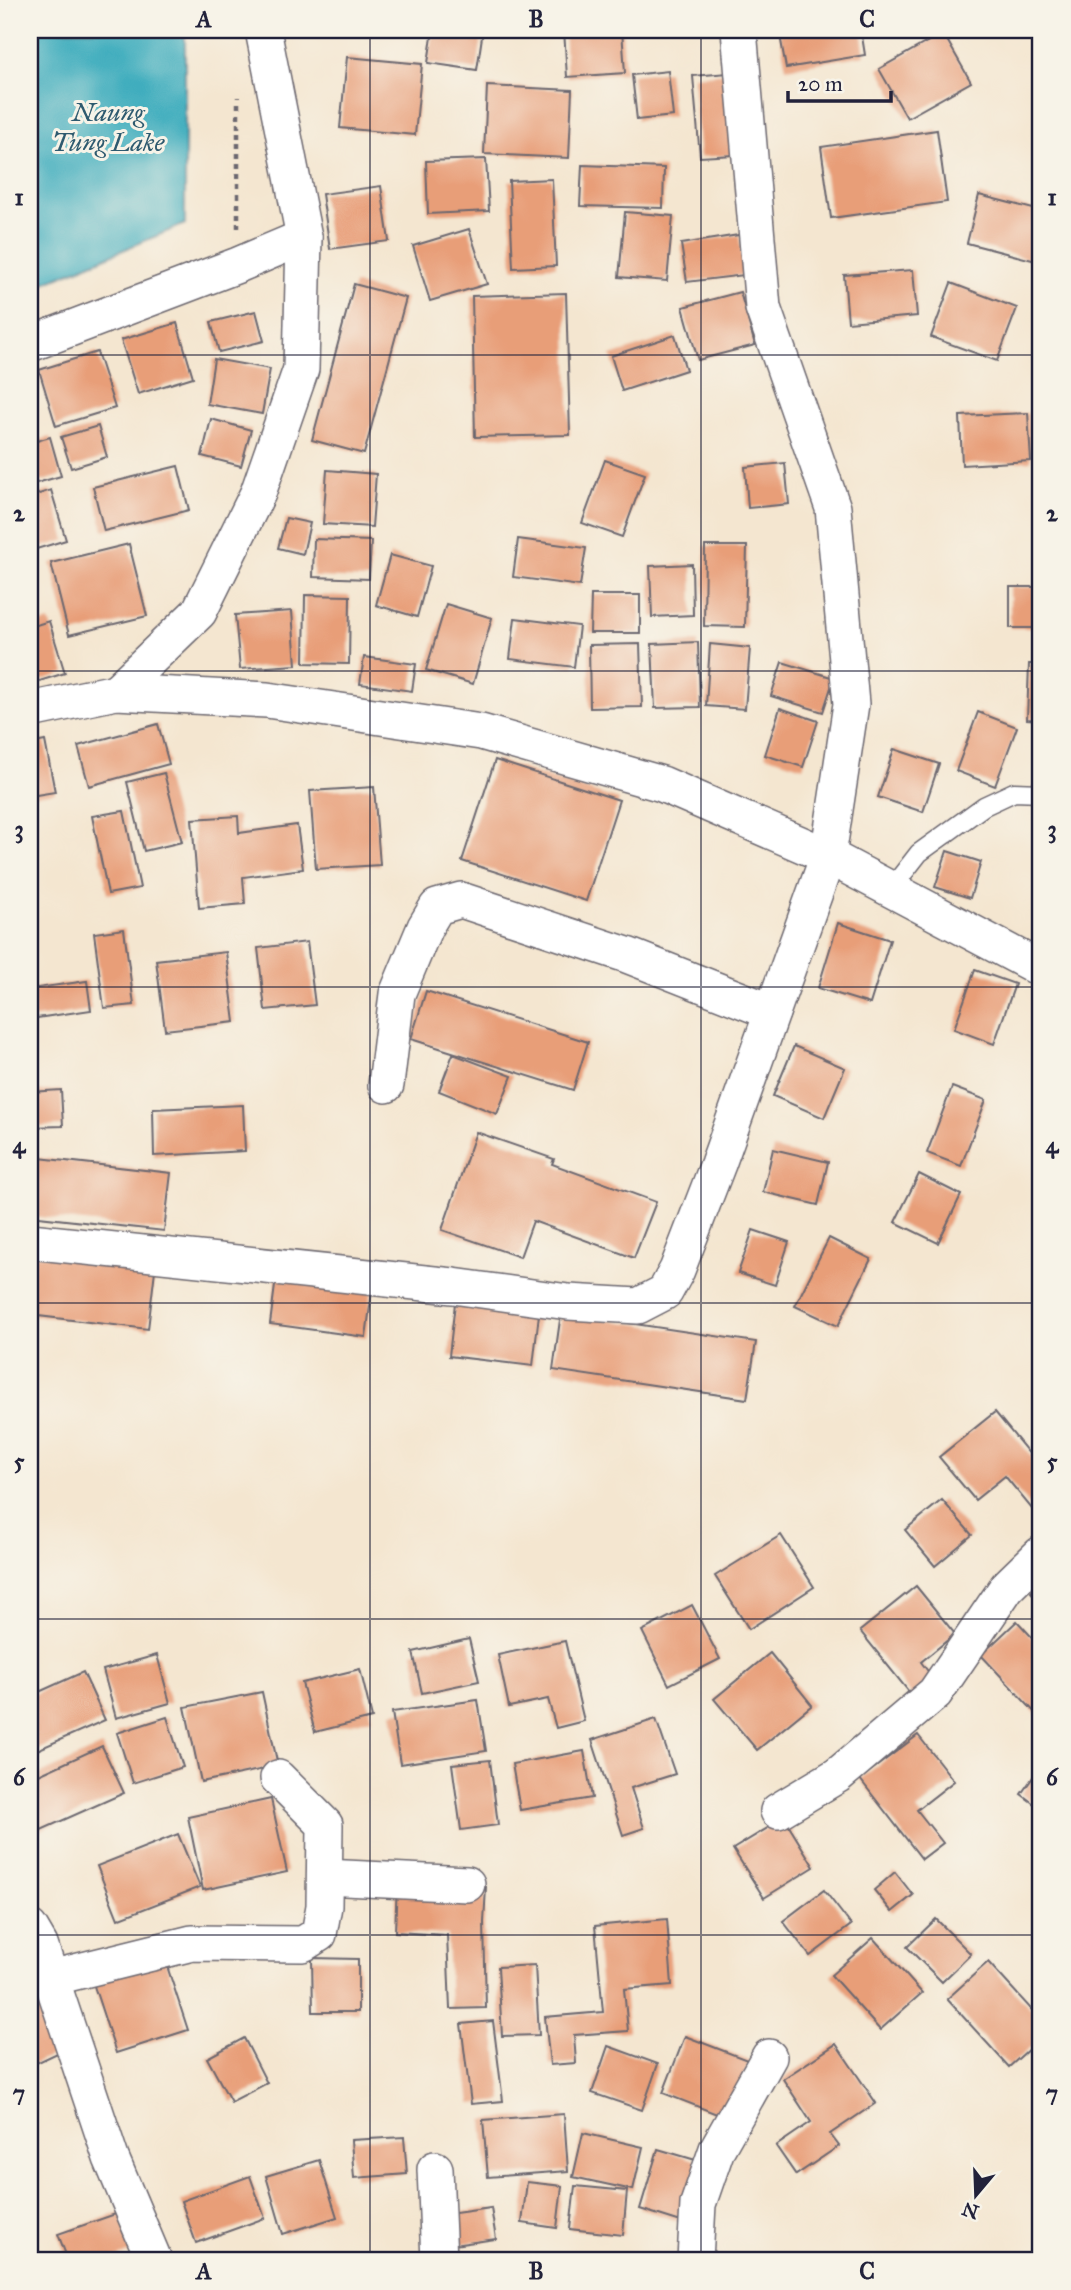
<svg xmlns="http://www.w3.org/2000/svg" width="1071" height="2290" viewBox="0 0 1071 2290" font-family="'IM FELL Great Primer',serif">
  <rect width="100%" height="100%" fill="#f7f3e8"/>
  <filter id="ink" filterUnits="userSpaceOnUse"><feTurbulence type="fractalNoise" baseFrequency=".0143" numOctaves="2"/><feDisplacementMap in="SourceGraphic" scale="14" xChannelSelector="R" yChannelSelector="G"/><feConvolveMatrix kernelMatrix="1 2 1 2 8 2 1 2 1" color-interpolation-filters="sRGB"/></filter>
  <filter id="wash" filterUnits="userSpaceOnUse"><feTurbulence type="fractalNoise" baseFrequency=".00686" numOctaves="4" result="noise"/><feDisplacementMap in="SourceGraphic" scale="28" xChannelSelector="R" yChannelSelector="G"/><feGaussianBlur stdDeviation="1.57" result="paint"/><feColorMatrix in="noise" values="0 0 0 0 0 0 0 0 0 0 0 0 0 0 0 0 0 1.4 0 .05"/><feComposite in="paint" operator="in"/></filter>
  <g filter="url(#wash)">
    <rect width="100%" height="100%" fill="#f4e6d0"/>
    <path fill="#40adbe" stroke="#31687c" stroke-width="2" d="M30,30H185V224L30,289Z"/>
    <g id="blocks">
      <g fill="#e89e78">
        <path d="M433,30H483L477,70L428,63Z"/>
        <path d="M564,30H622L625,73L567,77Z"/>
        <path d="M779,30H861L865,55L786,68Z"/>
        <path d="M943,33L971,82L907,118L879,69Z"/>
        <path d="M347,57L422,64L415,135L340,128Z"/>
        <path d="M668,71L673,116L637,120L632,75Z"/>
        <path d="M728,73L734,155L700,157L693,76Z"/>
        <path d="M487,86L572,90L569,158L484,154Z"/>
        <path d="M937,130L947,202L831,218L821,147Z"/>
        <path d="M486,159L489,211L428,214L426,161Z"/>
        <path d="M582,165L664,168L663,208L580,206Z"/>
        <path d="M552,179L556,266L513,268L509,181Z"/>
        <path d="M381,186L389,241L330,249L322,194Z"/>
        <path d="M979,195L1041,211L1040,262L967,243Z"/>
        <path d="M625,212L673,216L667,281L619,277Z"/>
        <path d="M469,229L487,284L430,301L413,246Z"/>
        <path d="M739,235L745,275L687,282L681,244Z"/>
        <path d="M913,270L917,316L848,322L844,275Z"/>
        <path d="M951,283L1017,308L997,361L931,337Z"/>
        <path d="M354,284L406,298L364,454L312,440Z"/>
        <path d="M740,292L755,345L698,360L683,307Z"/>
        <path d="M566,293L570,435L475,437L472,296Z"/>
        <path d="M256,311L264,341L219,352L211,322Z"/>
        <path d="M177,323L193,377L138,394L121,340Z"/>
        <path d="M675,335L686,370L622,391L611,356Z"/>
        <path d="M97,352L115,408L56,426L39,370Z"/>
        <path d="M214,359L270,369L262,414L207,404Z"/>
        <path d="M1028,413L1031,461L962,465L960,416Z"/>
        <path d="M211,419L251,430L241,466L202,456Z"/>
        <path d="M98,426L107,457L71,468L61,437Z"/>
        <path d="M50,437L61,476L30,485V443Z"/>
        <path d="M605,460L645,474L622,537L582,523Z"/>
        <path d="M785,463L789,504L748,508L745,467Z"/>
        <path d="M178,466L189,510L104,531L93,487Z"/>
        <path d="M327,470L376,474L372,527L323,524Z"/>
        <path d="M51,490L66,540L30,551V497Z"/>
        <path d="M286,518L310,523L303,554L278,548Z"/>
        <path d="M314,539L371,541L369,579L313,577Z"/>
        <path d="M518,539L586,548L580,586L513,577Z"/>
        <path d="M129,544L147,616L69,635L51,563Z"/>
        <path d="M705,546H747L745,627L704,626Z"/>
        <path d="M390,555L431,566L417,617L376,605Z"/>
        <path d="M692,564L693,615L652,617L650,566Z"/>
        <rect x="1010" y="587" width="31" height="41"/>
        <path d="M305,595L350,596L349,664L304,663Z"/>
        <path d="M591,595H640V633H590Z"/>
        <path d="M446,604L492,618L473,684L426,670Z"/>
        <path d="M292,611L296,665L240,669L235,615Z"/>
        <path d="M515,618L579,626L574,667L510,659Z"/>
        <path d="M49,621L65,673L30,684V627Z"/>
        <path d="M698,642L700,707L655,708L652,644Z"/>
        <path d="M640,644L642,707L590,708L589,645Z"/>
        <path d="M710,644L750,648L745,709L706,706Z"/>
        <path d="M364,657L416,664L412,691L360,684Z"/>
        <path d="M782,662L834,678L823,712L771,696Z"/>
        <path d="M1029,664H1041V720L1027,719Z"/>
        <path d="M780,708L818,721L803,767L765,755Z"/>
        <path d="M978,712L1017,727L995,786L956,771Z"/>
        <path d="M158,724L169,764L89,786L78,746Z"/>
        <path d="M45,741L55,792L30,796V744Z"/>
        <path d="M894,749L939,764L923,812L878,797Z"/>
        <path d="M495,760L619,800L586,901L462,861Z"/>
        <path d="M164,773L182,842L144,851L127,782Z"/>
        <path d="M374,787L380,865L316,869L310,791Z"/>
        <path d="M124,811L140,888L108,894L92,816Z"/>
        <path d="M238,816L239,833L297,825L303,869L243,877L245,904L199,908L192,819Z"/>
        <path d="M947,851L981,862L970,898L935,887Z"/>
        <path d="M838,923L890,940L870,1004L818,988Z"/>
        <path d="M124,929L134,1005L104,1008L94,933Z"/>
        <path d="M307,942L315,1005L265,1010L258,948Z"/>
        <path d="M226,952L235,1022L165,1030L156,960Z"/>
        <path d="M975,970L1015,984L994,1044L954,1029Z"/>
        <path d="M87,981L91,1010L30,1019V989Z"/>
        <path d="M426,991L588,1042L573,1090L411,1039Z"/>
        <path d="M794,1046L845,1068L824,1118L773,1096Z"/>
        <path d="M453,1054L512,1076L497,1114L439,1091Z"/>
        <path d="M952,1087L986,1100L961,1166L927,1153Z"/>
        <path d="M61,1090L63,1126L30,1127V1092Z"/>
        <path d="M243,1105L245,1151L154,1156L153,1109Z"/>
        <path d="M476,1132L554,1159L552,1164L656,1202L634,1258L533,1221L520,1257L442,1230Z"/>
        <path d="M773,1149L828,1162L818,1205L763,1192Z"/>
        <path d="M30,1157L171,1173L164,1231L30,1216Z"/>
        <path d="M919,1174L961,1195L938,1243L895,1222Z"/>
        <path d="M753,1230L789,1242L775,1285L738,1273Z"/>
        <path d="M829,1238L871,1259L838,1326L795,1306Z"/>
        <path d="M30,1254L155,1270L148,1329L30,1315Z"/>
        <path d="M276,1278L372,1291L366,1337L270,1324Z"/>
        <path d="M455,1303L539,1314L533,1366L449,1356Z"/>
        <path d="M561,1313L756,1342L747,1399L553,1370Z"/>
        <path d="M995,1412L1041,1468V1520L1005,1476L975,1500L939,1457Z"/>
        <path d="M942,1500L972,1535L935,1566L905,1530Z"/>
        <path d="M781,1535L814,1587L749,1629L715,1576Z"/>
        <path d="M1041,1583V1604L1031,1592Z"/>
        <path d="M916,1586L955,1634L921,1662L939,1686L917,1702L860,1631Z"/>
        <path d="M692,1605L720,1659L669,1685L642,1631Z"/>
        <path d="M1017,1621L1041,1647V1719L981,1655Z"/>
        <path d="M469,1639L479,1681L422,1693L413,1652Z"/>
        <path d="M565,1641L584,1721L556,1728L548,1699L509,1707L498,1655Z"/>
        <path d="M770,1653L812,1705L757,1750L714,1699Z"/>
        <path d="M157,1655L170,1703L116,1718L103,1670Z"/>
        <path d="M360,1669L372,1718L315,1732L302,1683Z"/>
        <path d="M83,1672L105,1720L35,1751L30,1739V1696Z"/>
        <path d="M262,1692L278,1766L201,1782L185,1707Z"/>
        <path d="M478,1700L486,1751L400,1764L392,1712Z"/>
        <path d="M167,1717L183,1767L133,1783L117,1733Z"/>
        <path d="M656,1719L675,1774L631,1788L644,1828L623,1835L592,1740Z"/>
        <path d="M918,1735L954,1781L917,1810L943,1843L922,1859L860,1779Z"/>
        <path d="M102,1746L124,1793L30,1835V1779Z"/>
        <path d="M584,1751L592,1798L520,1810L512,1764Z"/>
        <path d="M490,1760L498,1825L461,1830L452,1764Z"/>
        <path d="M1041,1766V1809L1021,1794Z"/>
        <path d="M271,1799L287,1872L203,1890L188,1817Z"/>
        <path d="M784,1818L814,1867L764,1898L733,1849Z"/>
        <path d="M178,1834L200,1887L118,1919L97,1866Z"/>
        <path d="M895,1872L913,1895L892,1912L874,1890Z"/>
        <path d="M397,1883L486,1887L484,1922L486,2008L450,2009L447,1935L395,1932Z"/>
        <path d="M824,1890L851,1925L810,1956L783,1921Z"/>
        <path d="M667,1919L672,1985L624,1989L628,2031L574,2035L576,2063L550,2065L545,2017L603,2012L595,1926Z"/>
        <path d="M936,1919L971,1954L942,1982L907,1947Z"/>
        <path d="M873,1938L922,1993L880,2030L831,1975Z"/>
        <path d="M312,1958L358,1959V2012H313Z"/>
        <path d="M165,1960L188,2030L116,2053L93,1983Z"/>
        <path d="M988,1962L1041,2020V2038L1009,2067L947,1999Z"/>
        <path d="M535,1965L539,2035L502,2036L498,1967Z"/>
        <path d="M30,1974L66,2049L30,2066Z"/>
        <path d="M493,2021L503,2101L471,2104L461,2024Z"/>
        <path d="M685,2036L750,2061L727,2118L663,2093Z"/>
        <path d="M244,2038L267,2083L231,2102L207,2058Z"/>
        <path d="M836,2044L876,2103L830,2134L839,2146L796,2175L776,2146L811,2122L783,2079Z"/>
        <path d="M608,2046L658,2064L642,2110L592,2093Z"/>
        <path d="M564,2114L568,2171L488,2177L483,2120Z"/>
        <path d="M583,2133L643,2147L633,2190L573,2177Z"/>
        <path d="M404,2137L407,2174L354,2178L351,2140Z"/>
        <path d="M658,2149L699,2161L681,2222L640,2209Z"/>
        <path d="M319,2160L337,2217L283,2234L266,2176Z"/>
        <path d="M250,2176L265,2218L196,2243L181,2201Z"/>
        <path d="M527,2182L562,2186L557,2228L522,2223Z"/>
        <path d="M575,2186L627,2191L623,2235L570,2229Z"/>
        <path d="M491,2208L496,2239L453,2245L448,2214Z"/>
        <path d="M124,2211L138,2250L110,2260H68L58,2234Z"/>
      </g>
    </g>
  </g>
  <g filter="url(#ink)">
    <use href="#blocks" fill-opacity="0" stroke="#6c676f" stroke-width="2"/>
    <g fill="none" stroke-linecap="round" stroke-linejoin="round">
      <defs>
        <path id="service" d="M891,889L919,853L984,806L1014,792L1041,793"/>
        <g id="minor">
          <path d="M30,344L238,265L304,237"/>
          <path d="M116,692L199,612L258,493L301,369L304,237L263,30"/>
          <path d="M30,710L116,692L267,700L481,732L662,784L828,856L1041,969"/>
          <path d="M386,1085L397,994L425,927L437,907L461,900L627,955L772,1012"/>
          <path d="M30,1241L453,1286L568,1302L638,1306L665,1292L677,1270L718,1164L828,856L851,704L833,508L763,308L739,30"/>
          <path d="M778,1811L838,1775L935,1693L1007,1587L1041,1554"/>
          <path d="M325,1877L467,1884"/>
          <path d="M30,1928L40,1945L111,2158L154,2260"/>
          <path d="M51,1978L192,1943L303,1944L319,1934L324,1906L325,1825L278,1778"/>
          <path d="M435,2169L439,2260"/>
          <path d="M695,2260L698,2204L717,2149L769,2057"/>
        </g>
      </defs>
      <use href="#service" stroke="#6c676f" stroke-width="21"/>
      <use href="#minor" stroke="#6c676f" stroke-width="38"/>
      <path stroke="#6c676f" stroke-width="4.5" stroke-dasharray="5 5" stroke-linecap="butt" d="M238,228V97"/>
      <use href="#service" stroke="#fff" stroke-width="18"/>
      <use href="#minor" stroke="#fff" stroke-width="35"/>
    </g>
  </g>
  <path fill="none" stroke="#22223b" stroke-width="2" stroke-opacity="0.55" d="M370,30V2260M701,30V2260M30,355H1041M30,671H1041M30,987H1041M30,1303H1041M30,1619H1041M30,1935H1041"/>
  <g text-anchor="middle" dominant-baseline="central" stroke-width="6" stroke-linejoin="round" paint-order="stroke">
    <g font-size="26" font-style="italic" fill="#2e5a6f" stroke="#f7f3e8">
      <text x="108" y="112">Naung<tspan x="108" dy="30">Tung Lake</tspan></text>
    </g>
  </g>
  <rect width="1071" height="2290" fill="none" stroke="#f7f3e8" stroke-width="77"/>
  <g transform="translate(976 2195) rotate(199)" stroke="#f7f3e8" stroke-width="5" paint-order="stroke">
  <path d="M0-5L12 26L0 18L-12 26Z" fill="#22223b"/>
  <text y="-10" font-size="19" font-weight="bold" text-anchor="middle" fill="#22223b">N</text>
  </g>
  <path d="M788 91v10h103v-10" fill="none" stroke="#22223b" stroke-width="3.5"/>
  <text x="798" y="91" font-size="21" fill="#22223b" stroke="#f7f3e8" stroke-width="5" paint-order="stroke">20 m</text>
  <rect x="38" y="38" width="994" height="2214" fill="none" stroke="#22223b" stroke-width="2.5"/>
  <g font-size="23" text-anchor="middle" font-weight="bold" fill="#22223b">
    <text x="204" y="27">A</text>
    <text x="536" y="27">B</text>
    <text x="867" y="27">C</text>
    <text x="19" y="205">1</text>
    <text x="1052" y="205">1</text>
    <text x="19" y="521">2</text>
    <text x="1052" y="521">2</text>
    <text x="19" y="837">3</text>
    <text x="1052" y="837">3</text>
    <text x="19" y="1153">4</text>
    <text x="1052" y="1153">4</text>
    <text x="19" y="1469">5</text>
    <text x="1052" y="1469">5</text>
    <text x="19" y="1785">6</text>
    <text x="1052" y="1785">6</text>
    <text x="19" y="2101">7</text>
    <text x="1052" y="2101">7</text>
    <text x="204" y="2279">A</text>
    <text x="536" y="2279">B</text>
    <text x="867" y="2279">C</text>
  </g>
</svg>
